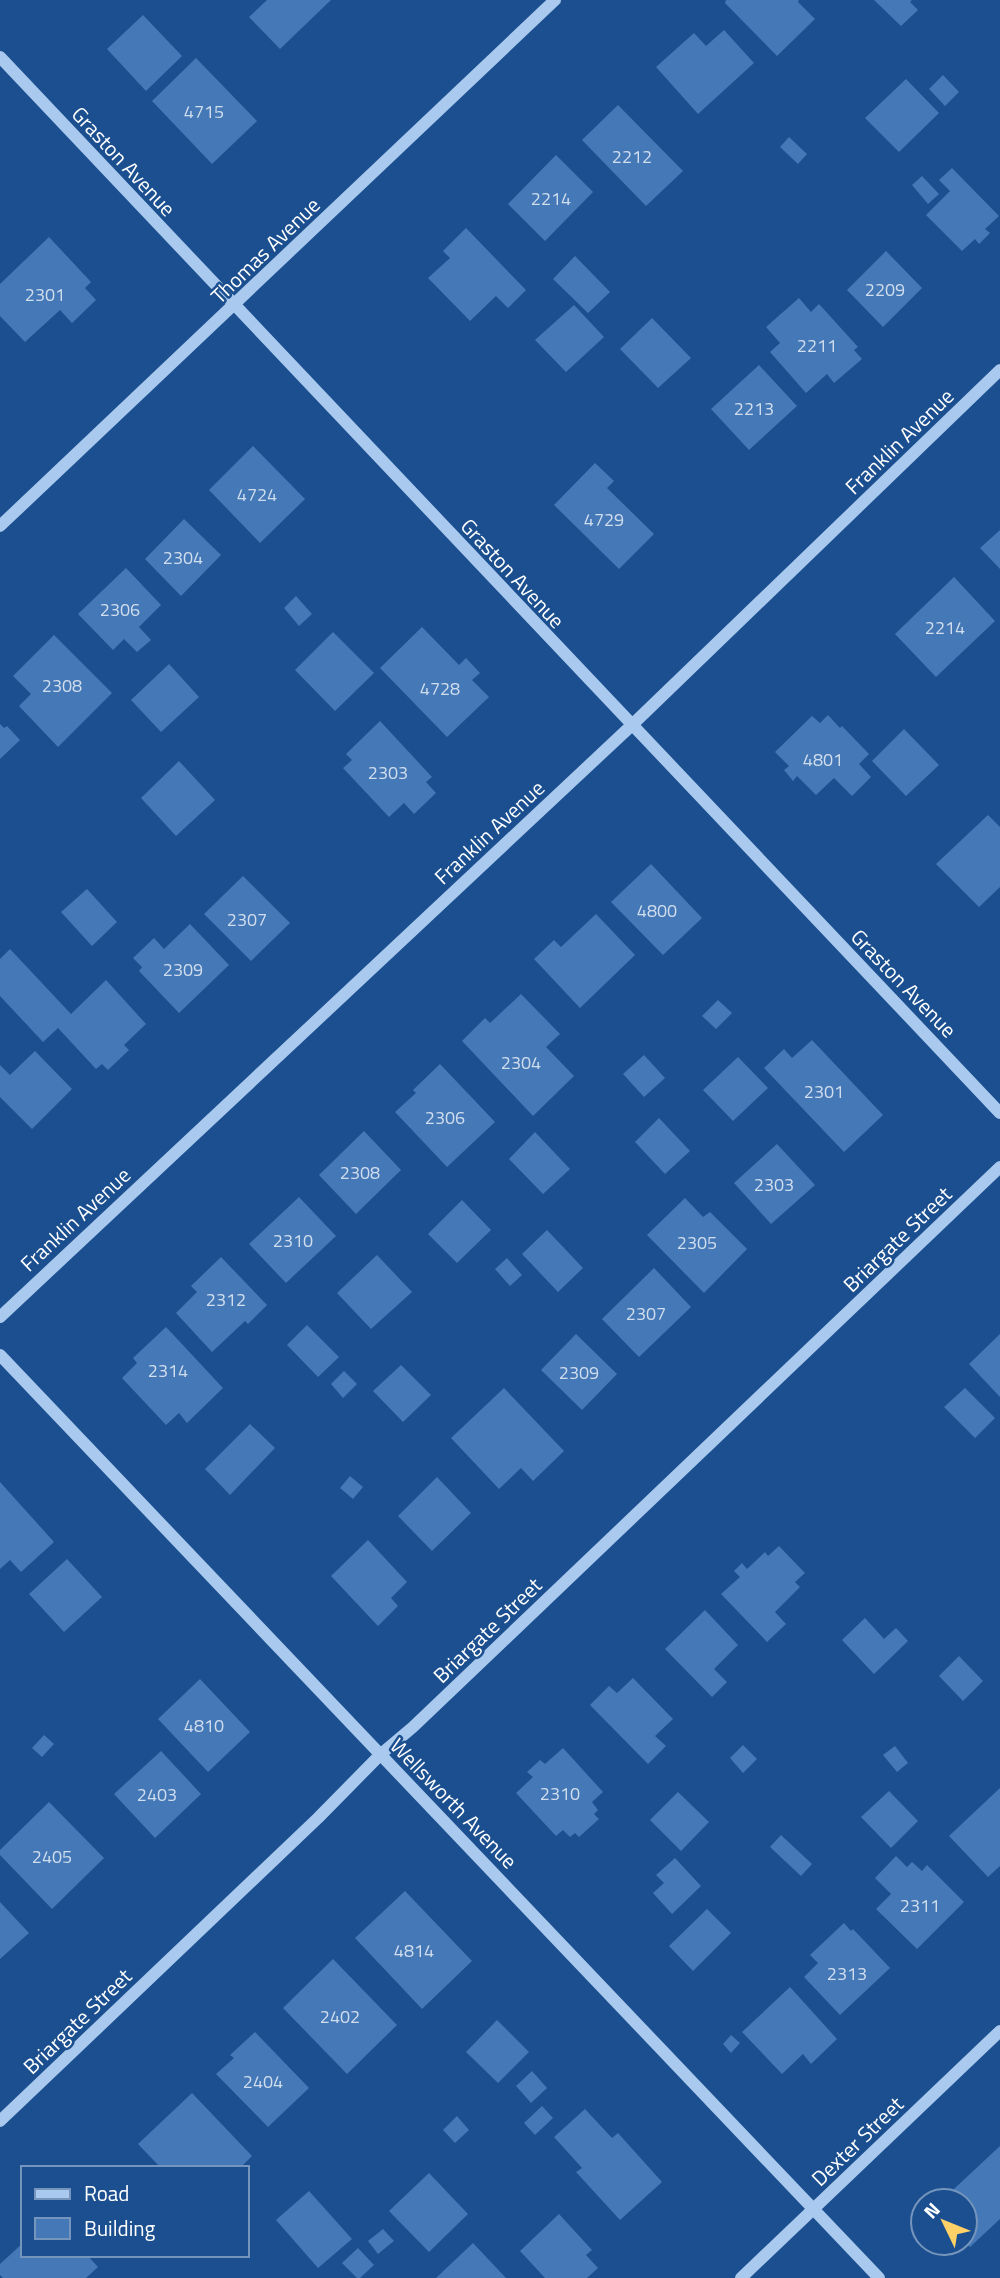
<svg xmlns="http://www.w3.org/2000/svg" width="1000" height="2278" viewBox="0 0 1000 2278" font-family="'Titillium Web',sans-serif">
  <rect width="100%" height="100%" fill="#1b4f8f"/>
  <g fill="#4478b7">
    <path d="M267,0H331L280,49L249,17Z"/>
    <path d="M726,0H799L798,2L815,19L777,56L725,3Z"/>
    <path d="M874,0H912L910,2L918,10L901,26Z"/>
    <path d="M143,15L182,56L146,91L107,49Z"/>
    <path d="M724,30L754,63L698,114L656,67L694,33L706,46Z"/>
    <path d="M196,58L257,121L212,164L152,101Z"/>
    <path d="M943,75L959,92L945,106L929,89Z"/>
    <path d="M906,79L939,113L899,152L865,118Z"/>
    <path d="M618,105L683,171L646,206L582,140Z"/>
    <path d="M789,137L807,154L798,164L780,147Z"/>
    <path d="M556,155L593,192L545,241L508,204Z"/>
    <path d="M952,168L999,216L985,229L990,233L979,244L975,239L962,251L926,215L950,191L939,180Z"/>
    <path d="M922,176L939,194L928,204L912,185Z"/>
    <path d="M466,228L526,290L508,308L496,296L470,321L428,278L450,258L443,251Z"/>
    <path d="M49,237L91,282L85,288L96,300L72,323L60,310L25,342L0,316V284Z"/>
    <path d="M886,251L922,288L883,327L847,290Z"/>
    <path d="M575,256L610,292L588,313L553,279Z"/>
    <path d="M799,298L811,312L819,304L858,347L854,350L862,359L834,383L827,374L806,393L770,352L780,343L766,327Z"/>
    <path d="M574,305L604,337L566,372L535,340Z"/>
    <path d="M652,318L691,358L658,388L620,349Z"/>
    <path d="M759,365L797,406L749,450L711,409Z"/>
    <path d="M253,446L305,499L260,543L209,490Z"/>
    <path d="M595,463L614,481L607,488L654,534L619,569L554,505Z"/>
    <path d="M184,519L221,555L181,596L145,559Z"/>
    <path d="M1000,530V569L980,548Z"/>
    <path d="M126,568L161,605L139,627L151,640L137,652L124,639L113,650L78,614Z"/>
    <path d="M954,577L995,621L936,677L895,634Z"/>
    <path d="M296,596L312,614L299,626L284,608Z"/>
    <path d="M422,627L459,665L466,658L480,673L472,680L489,697L447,737L380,668Z"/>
    <path d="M333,632L374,673L335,711L295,670Z"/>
    <path d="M54,635L112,693L58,747L19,706L31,694L13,676Z"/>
    <path d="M169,664L199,697L161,732L131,700Z"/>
    <path d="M828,715L840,728L842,726L869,754L859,764L871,777L852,796L834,778L816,795L797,776L793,781L784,770L789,766L775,752L812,716L820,723Z"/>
    <path d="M380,721L432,777L426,782L436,793L414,814L404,803L389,817L343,768L352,760L346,754Z"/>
    <path d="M0,724L4,728L7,726L20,740L0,759Z"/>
    <path d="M904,729L939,765L906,796L872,761Z"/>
    <path d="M179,761L215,800L176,836L141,798Z"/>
    <path d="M988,815L1000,827V887L979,907L936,864Z"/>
    <path d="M651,864L702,918L663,955L611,902Z"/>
    <path d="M243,876L290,923L251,961L204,914Z"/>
    <path d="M87,889L117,922L92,946L61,912Z"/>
    <path d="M596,914L635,955L580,1008L534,959L554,940L561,947Z"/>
    <path d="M190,924L229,965L179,1013L139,971L142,967L133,958L154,938L164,949Z"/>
    <path d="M10,949L71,1014L106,980L146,1024L124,1045L129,1050L108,1070L102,1064L96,1069L58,1028L43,1042L0,996V959Z"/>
    <path d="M521,994L560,1034L546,1047L574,1076L533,1116L462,1041L485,1018L490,1023Z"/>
    <path d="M718,1000L732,1013L716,1029L702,1016Z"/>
    <path d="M812,1040L883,1115L844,1152L764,1068L784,1049L792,1058Z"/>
    <path d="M35,1051L72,1089L32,1129L0,1097V1065L10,1075Z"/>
    <path d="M644,1055L665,1078L644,1097L623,1074Z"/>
    <path d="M738,1057L768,1088L733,1121L703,1090Z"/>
    <path d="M440,1064L495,1122L447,1167L395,1112L416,1093L413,1090Z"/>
    <path d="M659,1118L690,1151L665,1174L635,1142Z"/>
    <path d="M364,1131L401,1170L356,1214L319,1175Z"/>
    <path d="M535,1132L570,1169L543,1194L509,1159Z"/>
    <path d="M777,1144L815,1185L771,1224L734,1183Z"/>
    <path d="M299,1197L336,1236L286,1283L249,1244Z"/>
    <path d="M685,1198L703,1217L710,1212L747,1249L704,1293L647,1235Z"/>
    <path d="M462,1200L491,1230L457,1263L428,1234Z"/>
    <path d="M547,1230L583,1268L558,1292L522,1254Z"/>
    <path d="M377,1255L412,1292L371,1329L337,1293Z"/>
    <path d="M221,1257L267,1305L248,1324L245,1321L212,1352L176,1313L197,1292L191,1286Z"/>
    <path d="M507,1258L522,1275L510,1286L495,1269Z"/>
    <path d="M654,1268L691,1307L639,1357L602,1319Z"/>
    <path d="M307,1325L339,1357L318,1377L287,1345Z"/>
    <path d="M166,1327L223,1388L187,1423L179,1413L166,1425L122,1378L137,1363L133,1358Z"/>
    <path d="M576,1334L617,1374L582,1410L541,1370Z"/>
    <path d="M1000,1334V1397L969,1364Z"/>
    <path d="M401,1365L431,1395L403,1422L373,1391Z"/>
    <path d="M344,1371L357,1384L343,1398L331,1384Z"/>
    <path d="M504,1388L564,1451L533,1481L521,1468L499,1489L451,1438Z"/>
    <path d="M965,1388L995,1418L975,1438L944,1407Z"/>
    <path d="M250,1424L275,1448L230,1495L205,1469Z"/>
    <path d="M350,1476L363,1487L353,1499L340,1488Z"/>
    <path d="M437,1477L471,1513L432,1551L398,1516Z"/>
    <path d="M0,1482L54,1542L21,1572L10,1560L0,1569Z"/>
    <path d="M368,1540L407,1582L391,1598L398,1606L378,1626L331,1576Z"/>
    <path d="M779,1546L805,1573L795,1582L800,1587L775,1612L786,1624L767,1642L721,1594L740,1577L734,1571L742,1563L747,1569L765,1552L768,1556Z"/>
    <path d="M67,1559L102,1597L64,1632L29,1594Z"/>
    <path d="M705,1610L738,1645L714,1669L727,1682L712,1697L665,1649Z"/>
    <path d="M865,1618L884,1639L896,1628L908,1641L874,1674L842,1640Z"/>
    <path d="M959,1656L983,1681L963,1701L939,1676Z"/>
    <path d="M633,1678L673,1719L655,1736L666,1746L648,1764L590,1705L609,1686L617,1693Z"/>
    <path d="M200,1679L250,1732L208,1772L158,1719Z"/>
    <path d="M44,1735L54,1744L42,1757L32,1748Z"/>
    <path d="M743,1745L757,1759L743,1773L730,1758Z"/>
    <path d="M895,1746L908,1763L897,1772L883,1755Z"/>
    <path d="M563,1748L603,1792L592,1802L598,1810L594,1814L599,1819L579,1837L575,1833L570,1837L563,1830L556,1836L516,1793L533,1777L527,1772L540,1760L545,1764Z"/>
    <path d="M161,1751L201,1794L155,1838L114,1794Z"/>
    <path d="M1000,1788V1866L988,1877L949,1836Z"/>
    <path d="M889,1791L918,1821L891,1848L861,1817Z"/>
    <path d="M678,1792L709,1822L681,1851L650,1820Z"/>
    <path d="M49,1802L104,1858L52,1909L0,1855V1850Z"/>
    <path d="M781,1835L812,1864L801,1876L770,1847Z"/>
    <path d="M896,1856L907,1867L912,1862L922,1871L927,1865L964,1902L917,1949L876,1909L891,1894L875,1878Z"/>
    <path d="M675,1858L701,1886L672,1914L653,1893L664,1883L656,1875Z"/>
    <path d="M405,1891L472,1961L422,2009L355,1938Z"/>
    <path d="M0,1902L29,1933L0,1959Z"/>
    <path d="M707,1909L731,1933L693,1971L669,1946Z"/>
    <path d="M844,1923L851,1931L853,1929L890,1968L840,2015L804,1977L818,1963L810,1955Z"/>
    <path d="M333,1959L397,2025L347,2074L283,2008Z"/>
    <path d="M790,1987L837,2039L811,2064L803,2054L782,2074L742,2032Z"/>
    <path d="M497,2020L529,2052L498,2083L466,2052Z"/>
    <path d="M255,2032L309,2088L268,2127L216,2074L234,2058L230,2055Z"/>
    <path d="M731,2035L740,2043L731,2053L723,2044Z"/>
    <path d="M532,2071L547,2088L531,2103L516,2086Z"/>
    <path d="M192,2093L252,2156L240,2168H161L138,2144Z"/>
    <path d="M542,2106L553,2118L535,2135L524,2123Z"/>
    <path d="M585,2109L612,2138L618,2133L662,2182L620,2220L576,2172L582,2168L554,2137Z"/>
    <path d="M457,2116L469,2130L455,2143L443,2130Z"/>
    <path d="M1000,2146V2219L970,2247L965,2242V2201H941Z"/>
    <path d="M429,2173L468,2214L429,2252L389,2211Z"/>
    <path d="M309,2191L352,2239L318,2268L276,2220Z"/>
    <path d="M559,2214L592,2250L586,2255L598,2268L587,2278H545L520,2251Z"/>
    <path d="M383,2229L394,2241L378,2254L368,2241Z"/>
    <path d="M23,2243V2255H87L98,2267L86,2278H3L0,2275V2264Z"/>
    <path d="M473,2243L506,2278H436Z"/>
    <path d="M358,2248L374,2265L360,2278H357L342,2263Z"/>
  </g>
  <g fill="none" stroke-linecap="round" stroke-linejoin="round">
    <g stroke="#a9c9ee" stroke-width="12">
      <path d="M0,57L1000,1113"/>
      <path d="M0,526L555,0"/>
      <path d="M0,1317L632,725L1000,370"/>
      <path d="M0,1355L879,2278"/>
      <path d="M0,2121L318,1818L381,1754L413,1727L1000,1167"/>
      <path d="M741,2278L1000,2031"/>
    </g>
  </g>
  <g text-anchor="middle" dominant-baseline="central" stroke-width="5" stroke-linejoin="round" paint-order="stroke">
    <g font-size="18" fill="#d0dded">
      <text x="204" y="111">4715</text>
      <text x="632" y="156">2212</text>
      <text x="551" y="198">2214</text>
      <text x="885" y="289">2209</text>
      <text x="45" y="294">2301</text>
      <text x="817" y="345">2211</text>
      <text x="754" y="408">2213</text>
      <text x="257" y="494">4724</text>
      <text x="604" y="519">4729</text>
      <text x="183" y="557">2304</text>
      <text x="120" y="609">2306</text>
      <text x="945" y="627">2214</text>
      <text x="62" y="685">2308</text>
      <text x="440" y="688">4728</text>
      <text x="823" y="759">4801</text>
      <text x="388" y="772">2303</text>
      <text x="657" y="910">4800</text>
      <text x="247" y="919">2307</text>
      <text x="183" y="969">2309</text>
      <text x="521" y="1062">2304</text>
      <text x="824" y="1091">2301</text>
      <text x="445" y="1117">2306</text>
      <text x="360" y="1172">2308</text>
      <text x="774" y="1184">2303</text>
      <text x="293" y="1240">2310</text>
      <text x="697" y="1242">2305</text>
      <text x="226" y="1299">2312</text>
      <text x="646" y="1313">2307</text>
      <text x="168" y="1370">2314</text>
      <text x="579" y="1372">2309</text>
      <text x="204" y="1725">4810</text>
      <text x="560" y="1793">2310</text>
      <text x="157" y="1794">2403</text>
      <text x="52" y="1856">2405</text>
      <text x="920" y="1905">2311</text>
      <text x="414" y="1950">4814</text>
      <text x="847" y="1973">2313</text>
      <text x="340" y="2016">2402</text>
      <text x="263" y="2081">2404</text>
    </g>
    <g font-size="21" fill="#fff" stroke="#1b4f8f">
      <text transform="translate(124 161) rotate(47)">Graston Avenue</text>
      <text transform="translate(265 250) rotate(-44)">Thomas Avenue</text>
      <text transform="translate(899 441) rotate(-44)">Franklin Avenue</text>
      <text transform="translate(513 573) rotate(47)">Graston Avenue</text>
      <text transform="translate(489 832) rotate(-43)">Franklin Avenue</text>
      <text transform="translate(904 983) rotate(46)">Graston Avenue</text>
      <text transform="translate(75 1219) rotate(-43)">Franklin Avenue</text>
      <text transform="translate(897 1239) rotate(-44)">Briargate Street</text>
      <text transform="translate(487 1630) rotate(-44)">Briargate Street</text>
      <text transform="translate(454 1803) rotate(46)">Wellsworth Avenue</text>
      <text transform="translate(77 2021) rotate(-44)">Briargate Street</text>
      <text transform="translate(857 2141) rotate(-44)">Dexter Street</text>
    </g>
  </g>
  <rect x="21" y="2166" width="228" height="91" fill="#1b4f8f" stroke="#7695bc" stroke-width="2"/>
  <rect x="35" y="2189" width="35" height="10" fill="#a9c9ee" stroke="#7695bc" stroke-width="2"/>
  <text x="84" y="2201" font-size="21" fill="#ffffff">Road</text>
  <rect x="35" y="2218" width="35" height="21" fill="#4478b7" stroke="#7695bc" stroke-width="2"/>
  <text x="84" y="2236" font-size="21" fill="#ffffff">Building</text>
  <g transform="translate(944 2222) rotate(313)"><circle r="33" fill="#1b4f8f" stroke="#7695bc" stroke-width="2"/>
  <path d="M0-5L12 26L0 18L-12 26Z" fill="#ffd166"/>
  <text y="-10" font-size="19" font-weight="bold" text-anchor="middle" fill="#ffffff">N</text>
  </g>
</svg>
